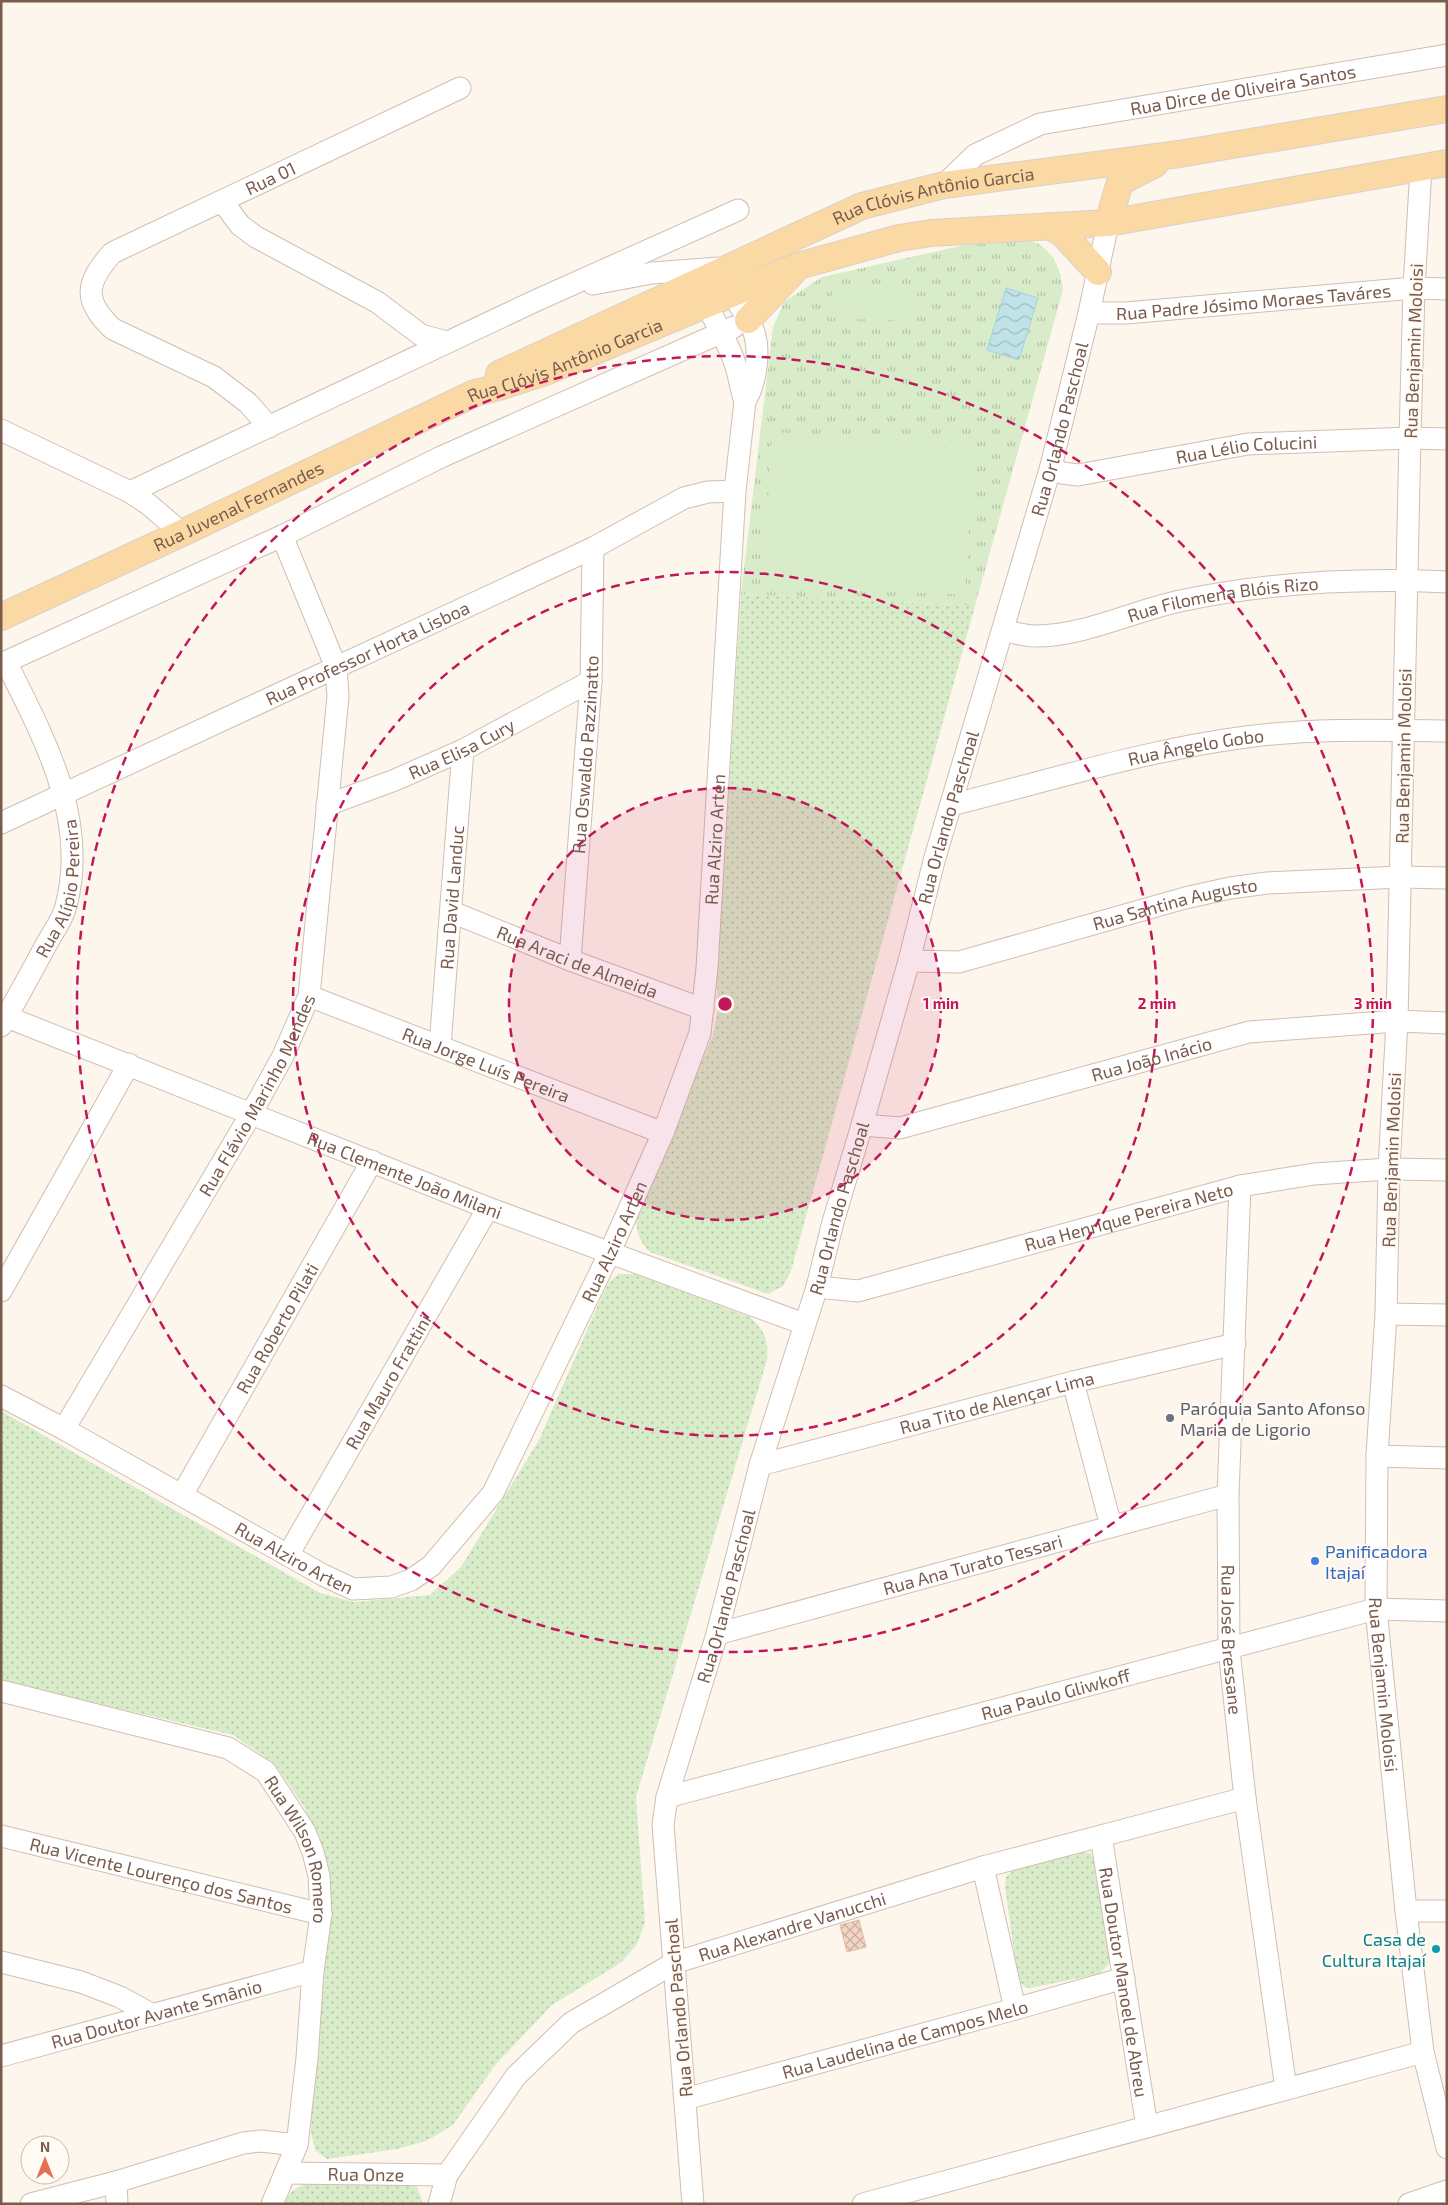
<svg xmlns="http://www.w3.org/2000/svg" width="1448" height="2205" viewBox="0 0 1448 2205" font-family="'Exo 2',sans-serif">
  <defs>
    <pattern id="grass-dots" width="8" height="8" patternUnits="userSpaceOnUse" patternTransform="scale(1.25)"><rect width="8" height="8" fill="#d8ecc9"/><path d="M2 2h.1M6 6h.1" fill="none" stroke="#b4c2a5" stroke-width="1.8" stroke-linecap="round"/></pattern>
    <pattern id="park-tufts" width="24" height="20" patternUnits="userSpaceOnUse" patternTransform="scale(1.25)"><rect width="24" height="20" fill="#d8ecc9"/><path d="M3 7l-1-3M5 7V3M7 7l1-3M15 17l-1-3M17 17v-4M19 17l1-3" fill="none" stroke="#b4c2a5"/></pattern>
    <pattern id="water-waves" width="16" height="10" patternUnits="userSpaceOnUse" patternTransform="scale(1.25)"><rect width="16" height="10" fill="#bfe3e8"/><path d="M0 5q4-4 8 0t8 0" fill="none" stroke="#a0bbbe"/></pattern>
    <pattern id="building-cross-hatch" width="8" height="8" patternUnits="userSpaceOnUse" patternTransform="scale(1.25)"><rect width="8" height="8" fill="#f3d5c3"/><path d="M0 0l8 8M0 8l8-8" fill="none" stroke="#cab0a1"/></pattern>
  </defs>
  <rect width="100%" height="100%" fill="#fdf6ec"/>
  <g fill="url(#grass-dots)">
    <path d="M741,594L975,606L791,1271L783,1286L768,1294L650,1252C640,1242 637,1234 636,1220L713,1035L718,1010L717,984Z"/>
    <path d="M619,1274H635L750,1317C764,1329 769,1341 767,1360L636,1797L645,1923L637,1944L622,1962L552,2005L496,2064L453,2125L426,2141L397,2149L327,2159L315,2150L311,2133L320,1856L305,1808L275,1764L233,1735L1,1681V1411L320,1593L354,1602L430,1595L461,1567L539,1440L602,1296L609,1282Z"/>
    <path d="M1083,1852L1090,1853L1095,1859L1110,1958L1108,1965L1099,1974L1030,1988L1025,1987L1018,1980L1005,1887L1006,1877L1014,1869Z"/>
    <path d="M309,2181L412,2183L418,2189L423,2204H284L291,2192Z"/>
  </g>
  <path fill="url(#park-tufts)" d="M1009,235C1044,240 1059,255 1063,290L975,606L741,594L773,327L784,302L822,277Z"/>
  <g fill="#d8ecc9">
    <path d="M832,285L912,287L911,321L831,318Z"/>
    <path d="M772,432L974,443L965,595L763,585Z"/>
  </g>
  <path fill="url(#water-waves)" stroke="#a5d3da" d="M1006,288L1038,298L1019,360L987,350Z"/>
  <path fill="url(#building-cross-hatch)" stroke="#e6bba3" d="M859,1920L866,1947L847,1952L840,1925Z"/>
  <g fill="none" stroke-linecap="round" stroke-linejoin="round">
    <defs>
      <g id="minor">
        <path id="s1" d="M1421,167L1414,288L1410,438L1397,1021L1389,1169L1386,1314L1377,1456L1376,1609L1406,1911L1423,2052L1447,2148"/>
        <path id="s2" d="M944,185L975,155L1040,124L1447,55"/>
        <path d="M222,201L240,225L256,237L377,302L421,335L447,342"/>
        <path d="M593,284L652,273L719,268"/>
        <path d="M732,294C740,307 752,322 755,336C760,355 755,386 745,401"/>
        <path id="s3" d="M1089,313H1126L1414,288L1447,289"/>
        <path id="s4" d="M269,427L248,403L214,377L113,329C82,300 86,283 112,253L460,88"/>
        <path d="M1,430L130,492L148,504L182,533"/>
        <path id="s5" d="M1051,466L1062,473L1078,475L1248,444L1410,438L1447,439"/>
        <path d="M130,492L535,301L738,210"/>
        <path id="s6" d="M1003,630C1014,633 1025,636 1036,636C1084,636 1133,611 1180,601C1265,583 1360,578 1447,582"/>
        <path d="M1,664L282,536L441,457L734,327"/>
        <path id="s7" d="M327,805L395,780L463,750L591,681"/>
        <path id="s8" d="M951,805C1048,781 1146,750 1246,737C1313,728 1380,730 1447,731"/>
        <path id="s9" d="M1,823L593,548L684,498L708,492L735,491"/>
        <path id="s10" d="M452,912L570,960L703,1009"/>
        <path id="s11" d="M570,960L591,681L593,548"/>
        <path id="s12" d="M909,961L959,962L1185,898L1230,888L1267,883L1401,877L1447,878"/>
        <path id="s13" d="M309,996L663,1133"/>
        <path id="s14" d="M7,1017L488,1208L804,1324"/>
        <path id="s15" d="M1,1026C17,999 32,971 47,943C53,932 63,919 66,906C89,819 44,738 6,662"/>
        <path id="s16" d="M440,1046L463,750"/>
        <path id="s17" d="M862,1125L900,1128L1249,1032L1397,1021L1447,1023"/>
        <path id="s18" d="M1240,1186L1228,1495L1229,1649L1245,1798L1286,2089"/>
        <path id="s19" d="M817,1287L858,1291L1240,1186L1314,1174L1389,1169L1447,1170"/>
        <path d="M1,1291L129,1064"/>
        <path d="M1386,1314L1447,1315"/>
        <path d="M1073,1382L1111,1526"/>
        <path id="s20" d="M1,1396L64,1429L323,1575L353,1589L391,1587L411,1580L431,1566L493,1493L609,1254L663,1133L700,1033L707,968L735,491L745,401C741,391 740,381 737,370C731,347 717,326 707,305"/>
        <path id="s21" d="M64,1429L251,1114L283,1056L309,996L338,696L336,667L282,536"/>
        <path d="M1377,1456L1447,1458"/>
        <path id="s22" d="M760,1465L1073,1382L1235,1344"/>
        <path id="s23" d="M182,1495L372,1161"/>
        <path id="s24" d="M288,1555L488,1208"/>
        <path id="s25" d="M717,1634L1228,1495"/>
        <path id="s26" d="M1,1691L228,1748L266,1772L305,1832L313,1852L319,1876L321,1914L313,1971L307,2058L297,2145L272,2204"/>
        <path id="s27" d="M667,1797L1376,1609L1447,1611"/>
        <path id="s28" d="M1,1836L321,1914"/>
        <path id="s29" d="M1101,1836L1147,2127"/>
        <path d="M983,1867L1015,2009"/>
        <path d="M1406,1911H1447"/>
        <path d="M1,1962L81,1982L120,1997L153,2015"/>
        <path id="s30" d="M1,2056L313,1971"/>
        <path id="s31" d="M685,2099L1015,2009L1124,1978"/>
        <path id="s32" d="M285,2173L447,2175"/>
        <path d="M116,2182L117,2204"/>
        <path d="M31,2204L116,2182L243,2143L261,2141L297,2145"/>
        <path id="s33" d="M439,2204L447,2175L516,2076L571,2023L674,1963L983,1867L1245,1798"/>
        <path id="s34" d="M693,2204L663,1825L667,1797L717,1634L760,1465L817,1287L833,1222L862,1125L909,961L934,861L1051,466L1089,313L1108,223"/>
        <path d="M863,2204L1423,2052"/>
        <path d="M1409,2204L1447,2191"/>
      </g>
      <g id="major">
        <path d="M1108,223L1120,182L1155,164"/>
        <path d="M1049,226L1062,233L1098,272"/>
        <path d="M748,320L793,272"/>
        <path id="s35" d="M499,374L862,206L944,185L1179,154L1447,109"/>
        <path id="s36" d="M1,617L182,533L475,393L499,387L545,372L798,266L899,238L931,233L1108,223L1447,163"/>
      </g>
    </defs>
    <use href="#minor" stroke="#d1beb0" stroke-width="23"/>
    <use href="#major" stroke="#dad1cd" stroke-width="28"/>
    <use href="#minor" stroke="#fff" stroke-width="21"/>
    <use href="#major" stroke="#fbd9a5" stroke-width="26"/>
  </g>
  <circle cx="725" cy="1004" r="216" fill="#c2185b" fill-opacity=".12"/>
  <g fill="none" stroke="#c2185b" stroke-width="2.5" stroke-dasharray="9 6">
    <circle cx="725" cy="1004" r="216"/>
    <circle cx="725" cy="1004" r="432"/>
    <circle cx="725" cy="1004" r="648"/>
  </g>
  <circle fill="#6b7280" stroke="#fffaf3" stroke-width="2" cx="1170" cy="1418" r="5"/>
  <circle fill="#3f7fe0" stroke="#fffaf3" stroke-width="2" cx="1315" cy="1561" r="5"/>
  <circle fill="#0f9aa8" stroke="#fffaf3" stroke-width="2" cx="1436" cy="1949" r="5"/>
  <g text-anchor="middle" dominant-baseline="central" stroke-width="4" stroke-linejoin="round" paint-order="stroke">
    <g font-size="18" fill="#7a5c4d" stroke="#fffaf3">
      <text stroke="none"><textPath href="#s2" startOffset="321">Rua Dirce de Oliveira Santos</textPath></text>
      <text stroke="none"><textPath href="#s4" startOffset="451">Rua 01</textPath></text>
      <text stroke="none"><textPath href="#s35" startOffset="472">Rua Clóvis Antônio Garcia</textPath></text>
      <text stroke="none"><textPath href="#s3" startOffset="165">Rua Padre Jósimo Moraes Taváres</textPath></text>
      <text stroke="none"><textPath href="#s36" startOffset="620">Rua Clóvis Antônio Garcia</textPath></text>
      <text transform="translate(1413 351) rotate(-88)">Rua Benjamin Moloisi</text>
      <text stroke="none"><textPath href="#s34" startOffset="1832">Rua Orlando Paschoal</textPath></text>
      <text stroke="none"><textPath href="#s5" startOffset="200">Rua Lélio Colucini</textPath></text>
      <text stroke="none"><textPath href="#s36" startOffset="262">Rua Juvenal Fernandes</textPath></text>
      <text stroke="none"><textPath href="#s6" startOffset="225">Rua Filomena Blóis Rizo</textPath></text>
      <text stroke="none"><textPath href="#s9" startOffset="404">Rua Professor Horta Lisboa</textPath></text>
      <text stroke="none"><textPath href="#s7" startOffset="146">Rua Elisa Cury</textPath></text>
      <text stroke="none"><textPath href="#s8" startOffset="252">Rua Ângelo Gobo</textPath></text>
      <text stroke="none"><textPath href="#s11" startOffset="206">Rua Oswaldo Pazzinatto</textPath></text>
      <text transform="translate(1403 756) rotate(-89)">Rua Benjamin Moloisi</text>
      <text stroke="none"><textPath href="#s34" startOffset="1428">Rua Orlando Paschoal</textPath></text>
      <text stroke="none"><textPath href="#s20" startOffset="1280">Rua Alziro Arten</textPath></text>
      <text stroke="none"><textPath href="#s15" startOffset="152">Rua Alípio Pereira</textPath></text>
      <text stroke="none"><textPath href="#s16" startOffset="149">Rua David Landuc</textPath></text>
      <text stroke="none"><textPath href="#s12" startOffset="274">Rua Santina Augusto</textPath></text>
      <text stroke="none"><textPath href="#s10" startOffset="135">Rua Araci de Almeida</textPath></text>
      <text stroke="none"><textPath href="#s17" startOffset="299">Rua João Inácio</textPath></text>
      <text stroke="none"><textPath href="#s13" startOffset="190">Rua Jorge Luís Pereira</textPath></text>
      <text stroke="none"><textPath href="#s21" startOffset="386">Rua Flávio Marinho Mendes</textPath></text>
      <text transform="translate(1391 1160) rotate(-88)">Rua Benjamin Moloisi</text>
      <text stroke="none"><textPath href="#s14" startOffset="428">Rua Clemente João Milani</textPath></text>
      <text stroke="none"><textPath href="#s34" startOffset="1022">Rua Orlando Paschoal</textPath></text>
      <text stroke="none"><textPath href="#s19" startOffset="322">Rua Henrique Pereira Neto</textPath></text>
      <text stroke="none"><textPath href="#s20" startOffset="860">Rua Alziro Arten</textPath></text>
      <text stroke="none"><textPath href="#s23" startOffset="192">Rua Roberto Pilati</textPath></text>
      <text stroke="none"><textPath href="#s24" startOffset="200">Rua Mauro Frattini</textPath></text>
      <text stroke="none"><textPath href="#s22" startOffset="245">Rua Tito de Alençar Lima</textPath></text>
      <text stroke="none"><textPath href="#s20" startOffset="335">Rua Alziro Arten</textPath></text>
      <text stroke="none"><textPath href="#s25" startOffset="265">Rua Ana Turato Tessari</textPath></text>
      <text stroke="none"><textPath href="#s34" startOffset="618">Rua Orlando Paschoal</textPath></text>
      <text stroke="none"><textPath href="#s18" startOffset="454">Rua José Bressane</textPath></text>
      <text stroke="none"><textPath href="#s1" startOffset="1519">Rua Benjamin Moloisi</textPath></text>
      <text stroke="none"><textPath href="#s27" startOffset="402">Rua Paulo Gliwkoff</textPath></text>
      <text stroke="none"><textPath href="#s26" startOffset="365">Rua Wilson Romero</textPath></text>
      <text stroke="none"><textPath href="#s28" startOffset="165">Rua Vicente Lourenço dos Santos</textPath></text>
      <text stroke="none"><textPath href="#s33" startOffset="470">Rua Alexandre Vanucchi</textPath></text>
      <text stroke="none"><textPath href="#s29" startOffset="148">Rua Doutor Manoel de Abreu</textPath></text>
      <text transform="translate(678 2008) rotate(-95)">Rua Orlando Paschoal</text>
      <text stroke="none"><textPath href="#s30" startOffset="161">Rua Doutor Avante Smânio</textPath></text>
      <text stroke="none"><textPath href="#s31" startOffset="228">Rua Laudelina de Campos Melo</textPath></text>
      <text stroke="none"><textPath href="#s32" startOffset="81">Rua Onze</textPath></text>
    </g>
    <g font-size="18" fill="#5b616d" stroke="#fffaf3" text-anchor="start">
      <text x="1180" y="1408">Paróquia Santo Afonso<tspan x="1180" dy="21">Maria de Ligorio</tspan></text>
    </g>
    <g font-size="18" fill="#366cbe" stroke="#fffaf3" text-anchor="start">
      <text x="1325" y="1551">Panificadora<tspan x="1325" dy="21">Itajaí</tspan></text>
    </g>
    <g font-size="18" fill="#0d838f" stroke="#fffaf3" text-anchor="end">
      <text x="1426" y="1939">Casa de<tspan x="1426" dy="21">Cultura Itajaí</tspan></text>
    </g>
  </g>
  <circle cx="725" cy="1004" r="8" fill="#c2185b" stroke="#fffaf3" stroke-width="2.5"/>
  <g font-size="15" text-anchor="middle" font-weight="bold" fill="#c2185b" stroke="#fffaf3" stroke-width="4" stroke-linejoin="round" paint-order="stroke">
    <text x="941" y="1009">1 min</text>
    <text x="1157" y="1009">2 min</text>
    <text x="1373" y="1009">3 min</text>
  </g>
  <rect width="1448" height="2205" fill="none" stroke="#7a5c4d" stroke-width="5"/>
  <g transform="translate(45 2160)"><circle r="24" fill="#fffaf3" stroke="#cabbb1"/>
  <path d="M0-4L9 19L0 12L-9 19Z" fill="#e76f51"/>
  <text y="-8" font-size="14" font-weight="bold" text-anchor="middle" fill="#7a5c4d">N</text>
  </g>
</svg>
